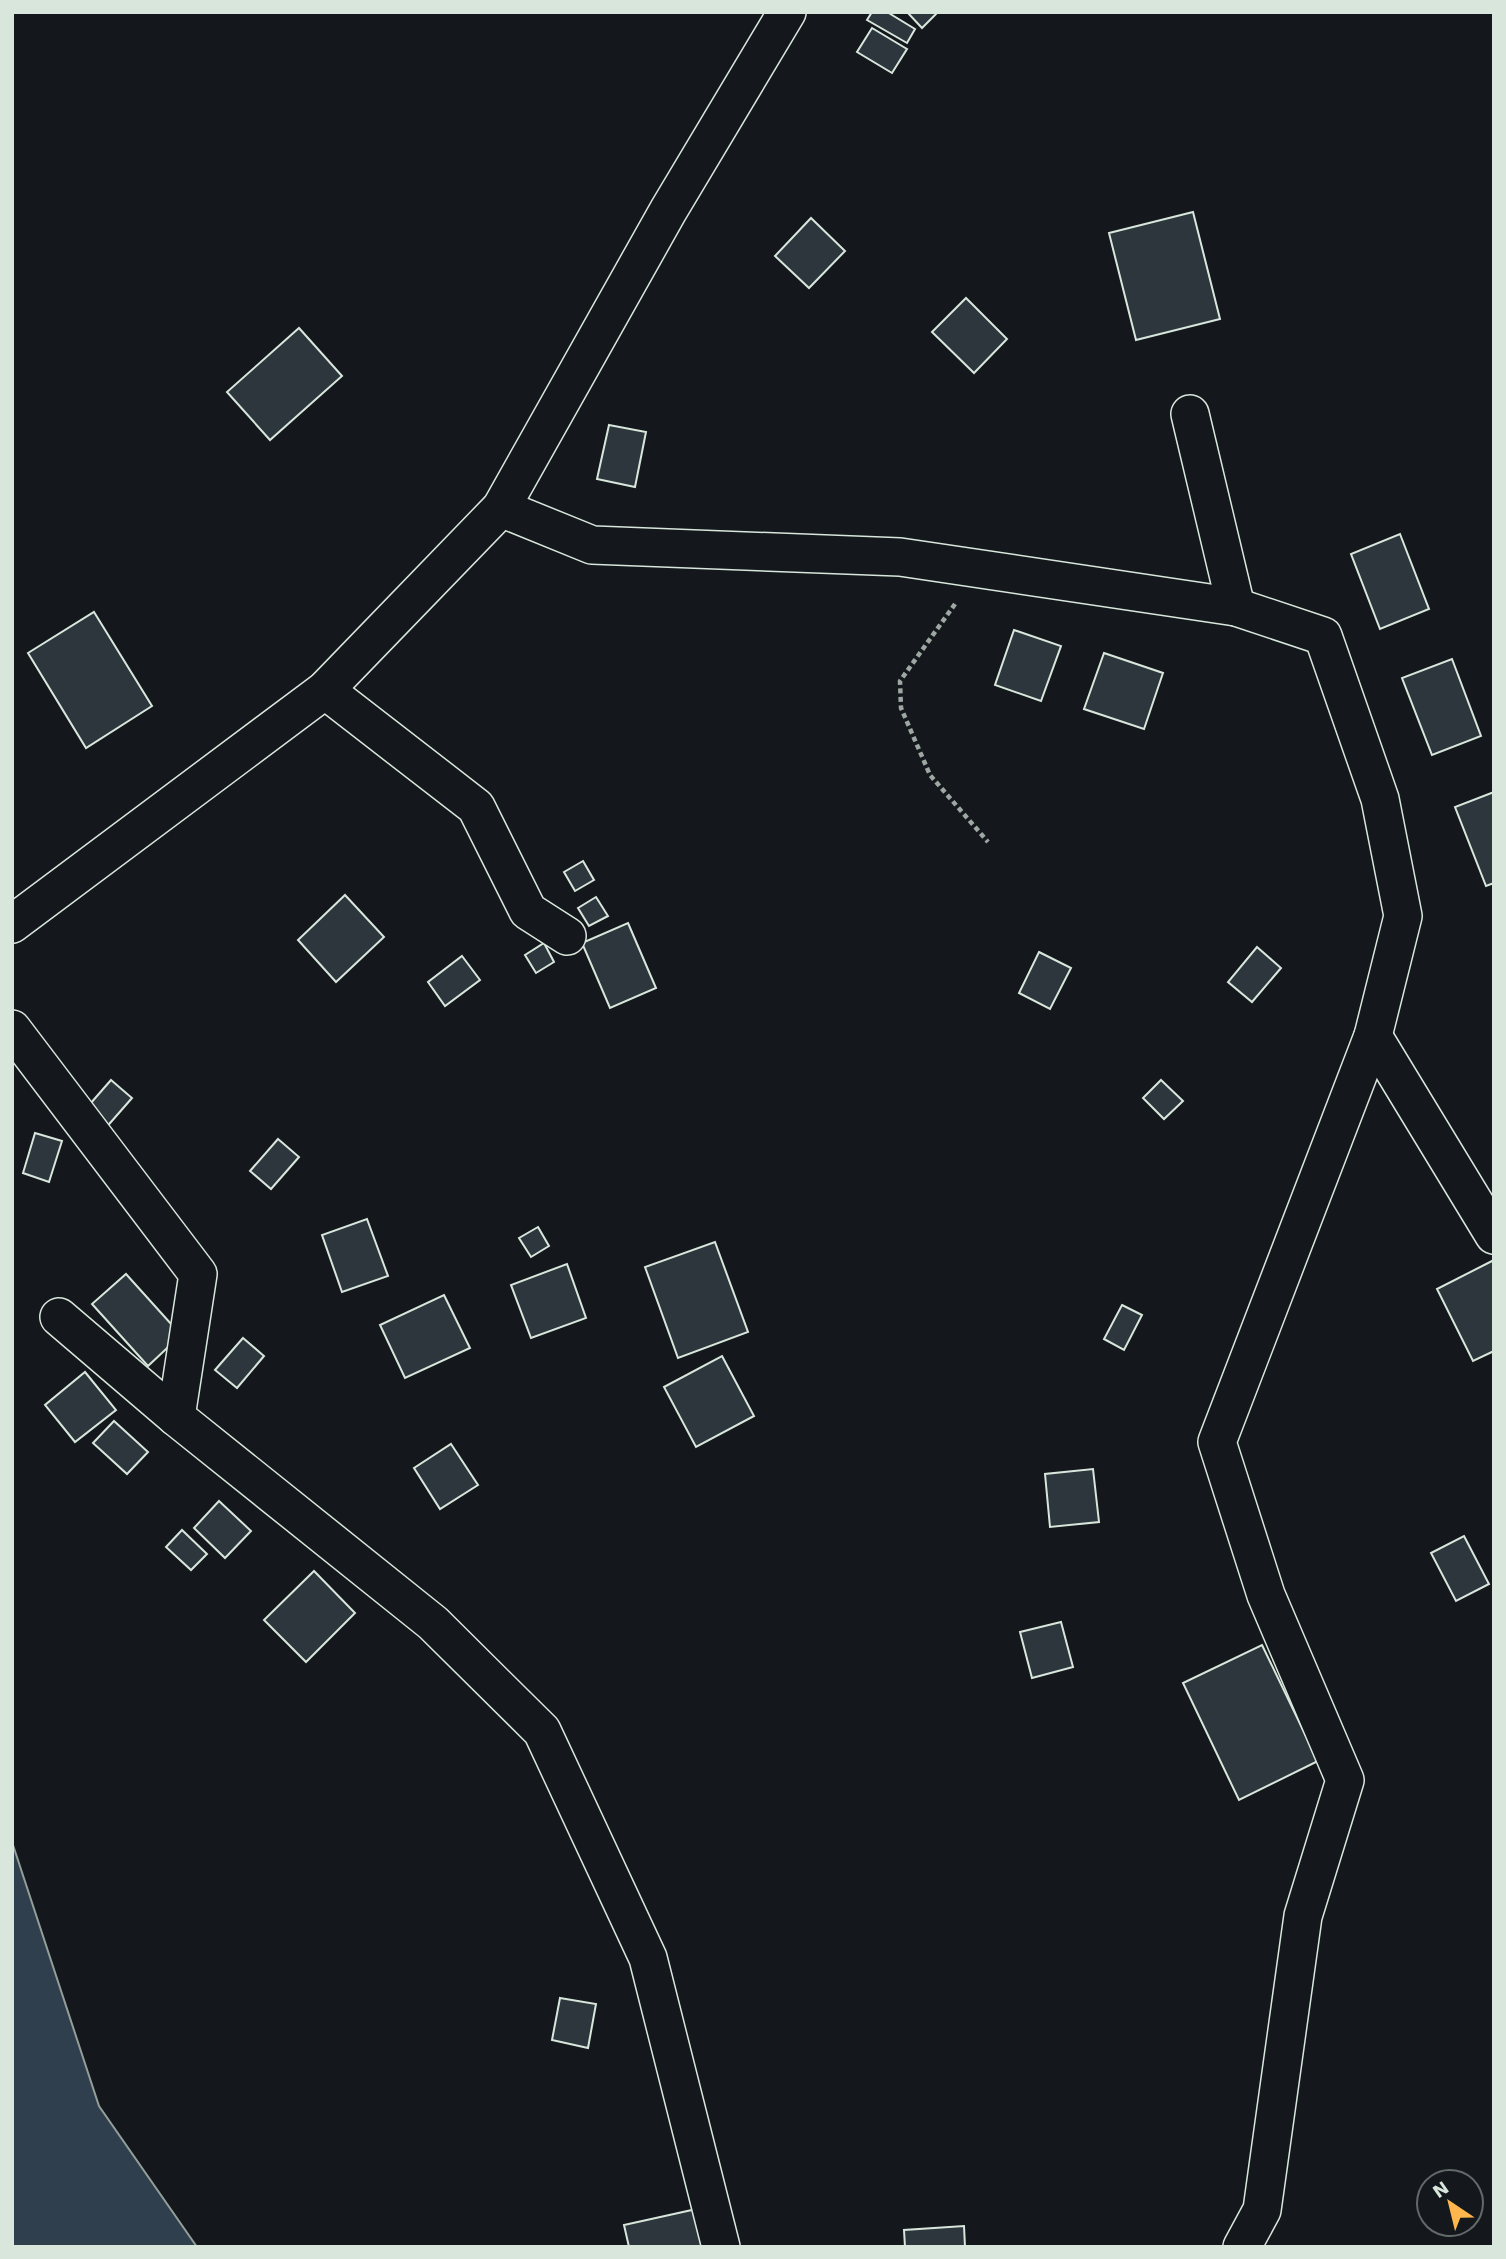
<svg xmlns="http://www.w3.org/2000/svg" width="1506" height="2259" viewBox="0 0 1506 2259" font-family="'Work Sans',sans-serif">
  <rect width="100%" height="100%" fill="#14181c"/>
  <path fill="#2f3f4d" stroke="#939e99" stroke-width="2" d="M12,1842L99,2106L197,2247H12Z"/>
  <g fill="#2c363c" stroke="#d8e6dc" stroke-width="2">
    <path d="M872,12H887L915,29L907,43L867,20Z"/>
    <path d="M907,12H938L922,28Z"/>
    <path d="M872,28L907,49L892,73L857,52Z"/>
    <path d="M1193,212L1220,319L1136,340L1109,233Z"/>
    <path d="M811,218L845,251L809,288L775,256Z"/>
    <path d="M966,298L1007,339L974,373L932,332Z"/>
    <path d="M299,328L342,376L270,440L227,392Z"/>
    <path d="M609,425L646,432L635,487L597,479Z"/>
    <path d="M1400,534L1429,609L1380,629L1351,554Z"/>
    <path d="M94,612L152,706L86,748L28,653Z"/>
    <path d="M1014,630L1061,646L1041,701L995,685Z"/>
    <path d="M1104,653L1163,673L1144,729L1084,709Z"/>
    <path d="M1452,659L1481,736L1432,755L1402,678Z"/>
    <path d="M1494,792V883L1486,886L1455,807Z"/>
    <path d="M583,861L594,880L575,891L564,872Z"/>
    <path d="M345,895L384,937L336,982L298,940Z"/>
    <path d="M596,897L608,916L589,926L578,908Z"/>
    <path d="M628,923L656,988L610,1008L582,943Z"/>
    <path d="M544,943L554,962L536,973L525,955Z"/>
    <path d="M1257,947L1281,968L1252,1002L1228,982Z"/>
    <path d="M1039,952L1071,968L1050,1009L1019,993Z"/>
    <path d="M462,956L480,980L445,1006L428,982Z"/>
    <path d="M111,1080L132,1098L104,1130L83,1112Z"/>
    <path d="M1161,1080L1183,1101L1164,1119L1143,1098Z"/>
    <path d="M35,1133L62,1141L49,1182L23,1173Z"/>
    <path d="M278,1139L299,1157L271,1189L250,1171Z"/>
    <path d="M367,1219L388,1276L342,1292L322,1235Z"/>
    <path d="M538,1227L549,1246L531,1257L519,1238Z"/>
    <path d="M715,1242L748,1332L678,1358L645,1267Z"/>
    <path d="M1494,1260V1351L1473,1361L1437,1289Z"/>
    <path d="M567,1264L586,1318L531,1338L511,1285Z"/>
    <path d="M126,1274L181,1335L148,1366L92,1304Z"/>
    <path d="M444,1295L470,1348L405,1378L380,1325Z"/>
    <path d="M1122,1305L1142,1315L1124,1350L1104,1339Z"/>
    <path d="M243,1338L264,1356L237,1388L215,1370Z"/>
    <path d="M722,1356L754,1416L696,1447L664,1387Z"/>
    <path d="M85,1372L116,1410L75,1442L45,1405Z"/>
    <path d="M114,1421L148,1452L127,1474L93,1443Z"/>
    <path d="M451,1444L478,1485L440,1509L414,1468Z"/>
    <path d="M1093,1469L1099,1522L1050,1527L1045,1474Z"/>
    <path d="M219,1501L251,1531L225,1558L194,1528Z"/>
    <path d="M182,1530L207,1554L191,1570L166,1547Z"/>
    <path d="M1464,1536L1489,1584L1456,1601L1431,1553Z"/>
    <path d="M314,1571L355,1613L306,1662L264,1620Z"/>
    <path d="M1061,1622L1073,1667L1032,1678L1020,1632Z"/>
    <path d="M1262,1645L1318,1761L1239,1800L1183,1683Z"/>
    <path d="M560,1998L596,2004L588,2048L552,2040Z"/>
    <path d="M701,2208L709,2247H629L624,2225Z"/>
    <path d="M964,2226L965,2247H905L904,2230Z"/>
  </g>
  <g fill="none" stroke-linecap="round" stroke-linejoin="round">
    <defs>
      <g id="street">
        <path d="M1190,414L1236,607"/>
        <path d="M501,508L592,545L900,557L1236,607L1323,636L1380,799L1403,916L1373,1036L1217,1442L1266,1595L1345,1780L1303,1916L1262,2210L1242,2247"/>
        <path d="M325,690L476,807L528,911L567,936"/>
        <path d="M12,924L325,690L501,508L668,211L787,12"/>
        <path d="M12,1029L198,1274L176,1417L433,1623L542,1731L648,1958L721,2247"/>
        <path d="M1373,1036L1494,1235"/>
        <path d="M59,1317L176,1417"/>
      </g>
    </defs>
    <use href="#street" stroke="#d8e6dc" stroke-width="40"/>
    <path stroke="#9da8a2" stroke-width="4.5" stroke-dasharray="5 3.5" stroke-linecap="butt" d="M955,604L900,681L901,708L930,775L988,842"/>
    <use href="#street" stroke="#14181c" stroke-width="37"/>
  </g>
  <rect width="1506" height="2259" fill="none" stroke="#d8e6dc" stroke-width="28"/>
  <g transform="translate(1450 2203) rotate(325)"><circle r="33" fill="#14181c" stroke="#626a69" stroke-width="2"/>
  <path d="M0-5L12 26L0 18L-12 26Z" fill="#ffb74d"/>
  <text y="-10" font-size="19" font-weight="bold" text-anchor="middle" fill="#d8e6dc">N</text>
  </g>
</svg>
